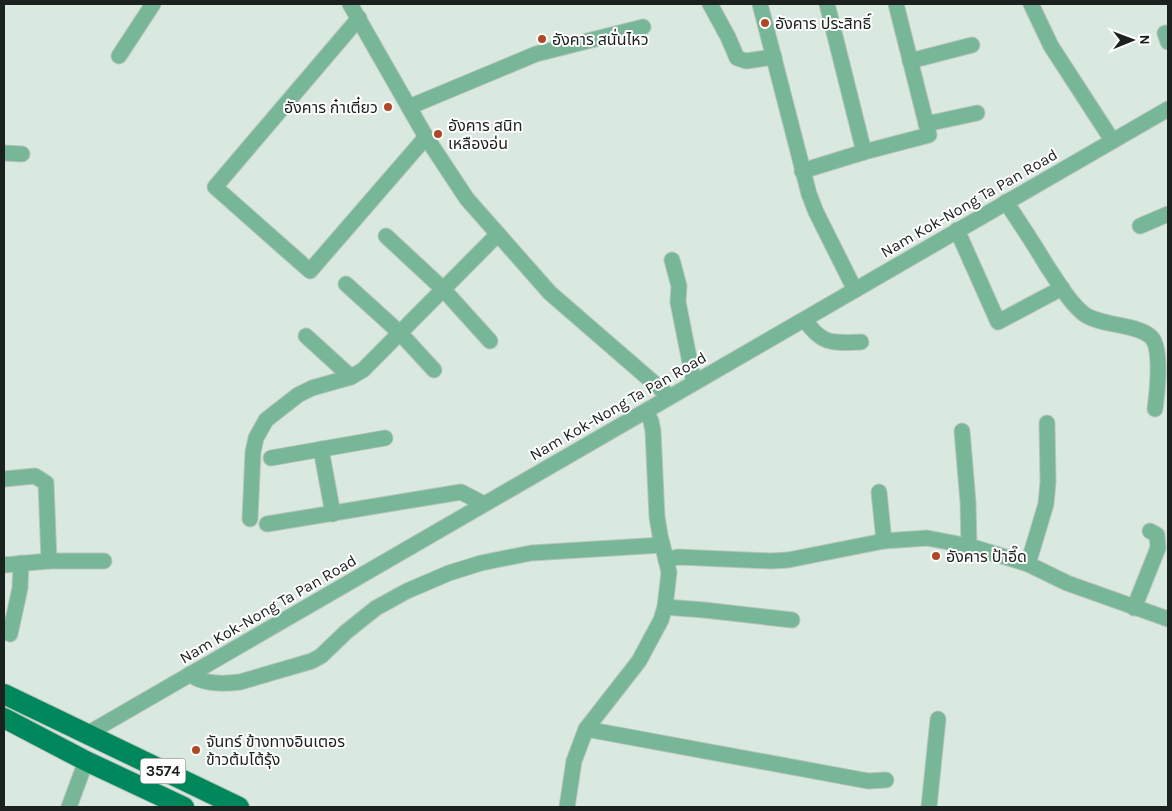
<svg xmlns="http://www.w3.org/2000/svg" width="1172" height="811" viewBox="0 0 1172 811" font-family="Karla,'Noto Sans Thai',sans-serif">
  <rect width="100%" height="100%" fill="#d9e9e0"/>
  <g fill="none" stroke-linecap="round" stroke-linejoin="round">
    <defs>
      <g id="minor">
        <path d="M350,4L426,137L467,199L550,293L670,397"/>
        <path d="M710,4L728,37L737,58L746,61L774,57"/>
        <path d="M760,4L809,194L816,212L855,290"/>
        <path d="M827,4L864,152"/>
        <path d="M1031,4L1051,46L1112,140"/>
        <path d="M359,18L215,187L310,271L426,137"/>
        <path d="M1165,33L1168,42"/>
        <path d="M119,56L153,4"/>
        <path d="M910,61L972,45"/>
        <path d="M409,107L536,54L643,27"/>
        <path d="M926,124L977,113"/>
        <path d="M4,153L22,154"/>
        <path d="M802,171L864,152L929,135L896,4"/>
        <path d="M1006,202C1020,223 1034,244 1047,266C1058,282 1069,302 1084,314C1100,326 1140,324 1152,338C1162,350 1157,394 1155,409"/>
        <path d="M1140,226L1168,214"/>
        <path d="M957,230L998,322L1062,288"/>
        <path d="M386,236L443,289L490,341"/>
        <path d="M672,260L679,286L678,302L694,383"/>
        <path d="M346,284L400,333L434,370"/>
        <path d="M805,320C822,345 832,343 861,342"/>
        <path d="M306,336L351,377"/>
        <path d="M962,431L968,502L969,546"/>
        <path d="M321,449L333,514"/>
        <path d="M271,458L385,438"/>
        <path d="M4,479L35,476L46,483L49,561L4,565"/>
        <path d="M879,492L884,541"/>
        <path d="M250,519L253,452L256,438L266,420L298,395L312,388L351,377L363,370L498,234"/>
        <path d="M267,524L461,492L484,504"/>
        <path d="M666,560L678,557L771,561L788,560L884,541L927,538L969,546L1028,564L1067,583L1168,619"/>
        <path d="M49,561H104"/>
        <path d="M1028,564L1046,504L1048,482L1047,423"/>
        <path d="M665,607L704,610L792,620"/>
        <path d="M1134,608L1158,548L1157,535L1150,531"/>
        <path d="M10,634L20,588L21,563"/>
        <path d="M190,674C203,685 224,684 240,682L312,661L321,656L346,632L376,608L407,591L449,573L481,563L531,553L662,545"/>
        <path d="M586,729L868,781L886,780"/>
        <path d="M87,734L1168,109"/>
        <path d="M69,807L86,761"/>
        <path d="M567,807L574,761L586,729L639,661L661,620L665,607L669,572L660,535L657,517L653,431L651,421L646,411"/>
        <path d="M929,807L938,719"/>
      </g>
      <g id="major">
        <path d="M4,694L239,807"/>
        <path d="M4,718L86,761L184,807"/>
      </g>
    </defs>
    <use href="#minor" stroke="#b7c5bd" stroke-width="17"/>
    <use href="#major" stroke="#b7c5bd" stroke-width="22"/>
    <use href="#minor" stroke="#77b696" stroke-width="15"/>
    <use href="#major" stroke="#00875b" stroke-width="20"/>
  </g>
  <g fill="#b04825" stroke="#fff" stroke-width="2">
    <circle cx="765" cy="23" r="5"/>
    <circle cx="542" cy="39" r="5"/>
    <circle cx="388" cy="107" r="5"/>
    <circle cx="438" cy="134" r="5"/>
    <circle cx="936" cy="556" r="5"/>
    <circle cx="196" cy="750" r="5"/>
  </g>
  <g text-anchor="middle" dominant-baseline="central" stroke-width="4" stroke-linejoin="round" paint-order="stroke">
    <rect fill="#fff" stroke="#5f6462" stroke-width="1" x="140.5" y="758.5" width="45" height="25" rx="4"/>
    <g font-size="15" font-weight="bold" fill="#1b211e">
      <text x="163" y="771">3574</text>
    </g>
    <g font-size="16" fill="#1b211e" stroke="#fff" text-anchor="start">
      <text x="775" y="23">อังคาร ประสิทธิ์</text>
      <text x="552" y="39">อังคาร สนั่นไหว</text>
      <text x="378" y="107" text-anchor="end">อังคาร ก๋าเตี๋ยว</text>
      <text x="448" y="125">อังคาร สนิท<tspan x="448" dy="18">เหลืองอ่น</tspan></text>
      <text x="946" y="556">อังคาร ป้าอี๊ด</text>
      <text x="206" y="741">จันทร์ ข้างทางอินเตอร<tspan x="206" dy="18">ข้าวต้มโต้รุ้ง</tspan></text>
    </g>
    <g font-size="16" fill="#1b211e" stroke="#fff">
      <text transform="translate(969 203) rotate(-30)">Nam Kok-Nong Ta Pan Road</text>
      <text transform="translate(618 406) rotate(-30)">Nam Kok-Nong Ta Pan Road</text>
      <text transform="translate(268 609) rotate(-30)">Nam Kok-Nong Ta Pan Road</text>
    </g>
  </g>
  <rect width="1172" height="811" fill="none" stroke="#1b211e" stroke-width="10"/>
  <g transform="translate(1132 40) rotate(89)" stroke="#ffffff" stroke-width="4" paint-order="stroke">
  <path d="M0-4L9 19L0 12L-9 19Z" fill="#1b211e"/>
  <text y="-8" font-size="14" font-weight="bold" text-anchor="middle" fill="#1b211e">N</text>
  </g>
</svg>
